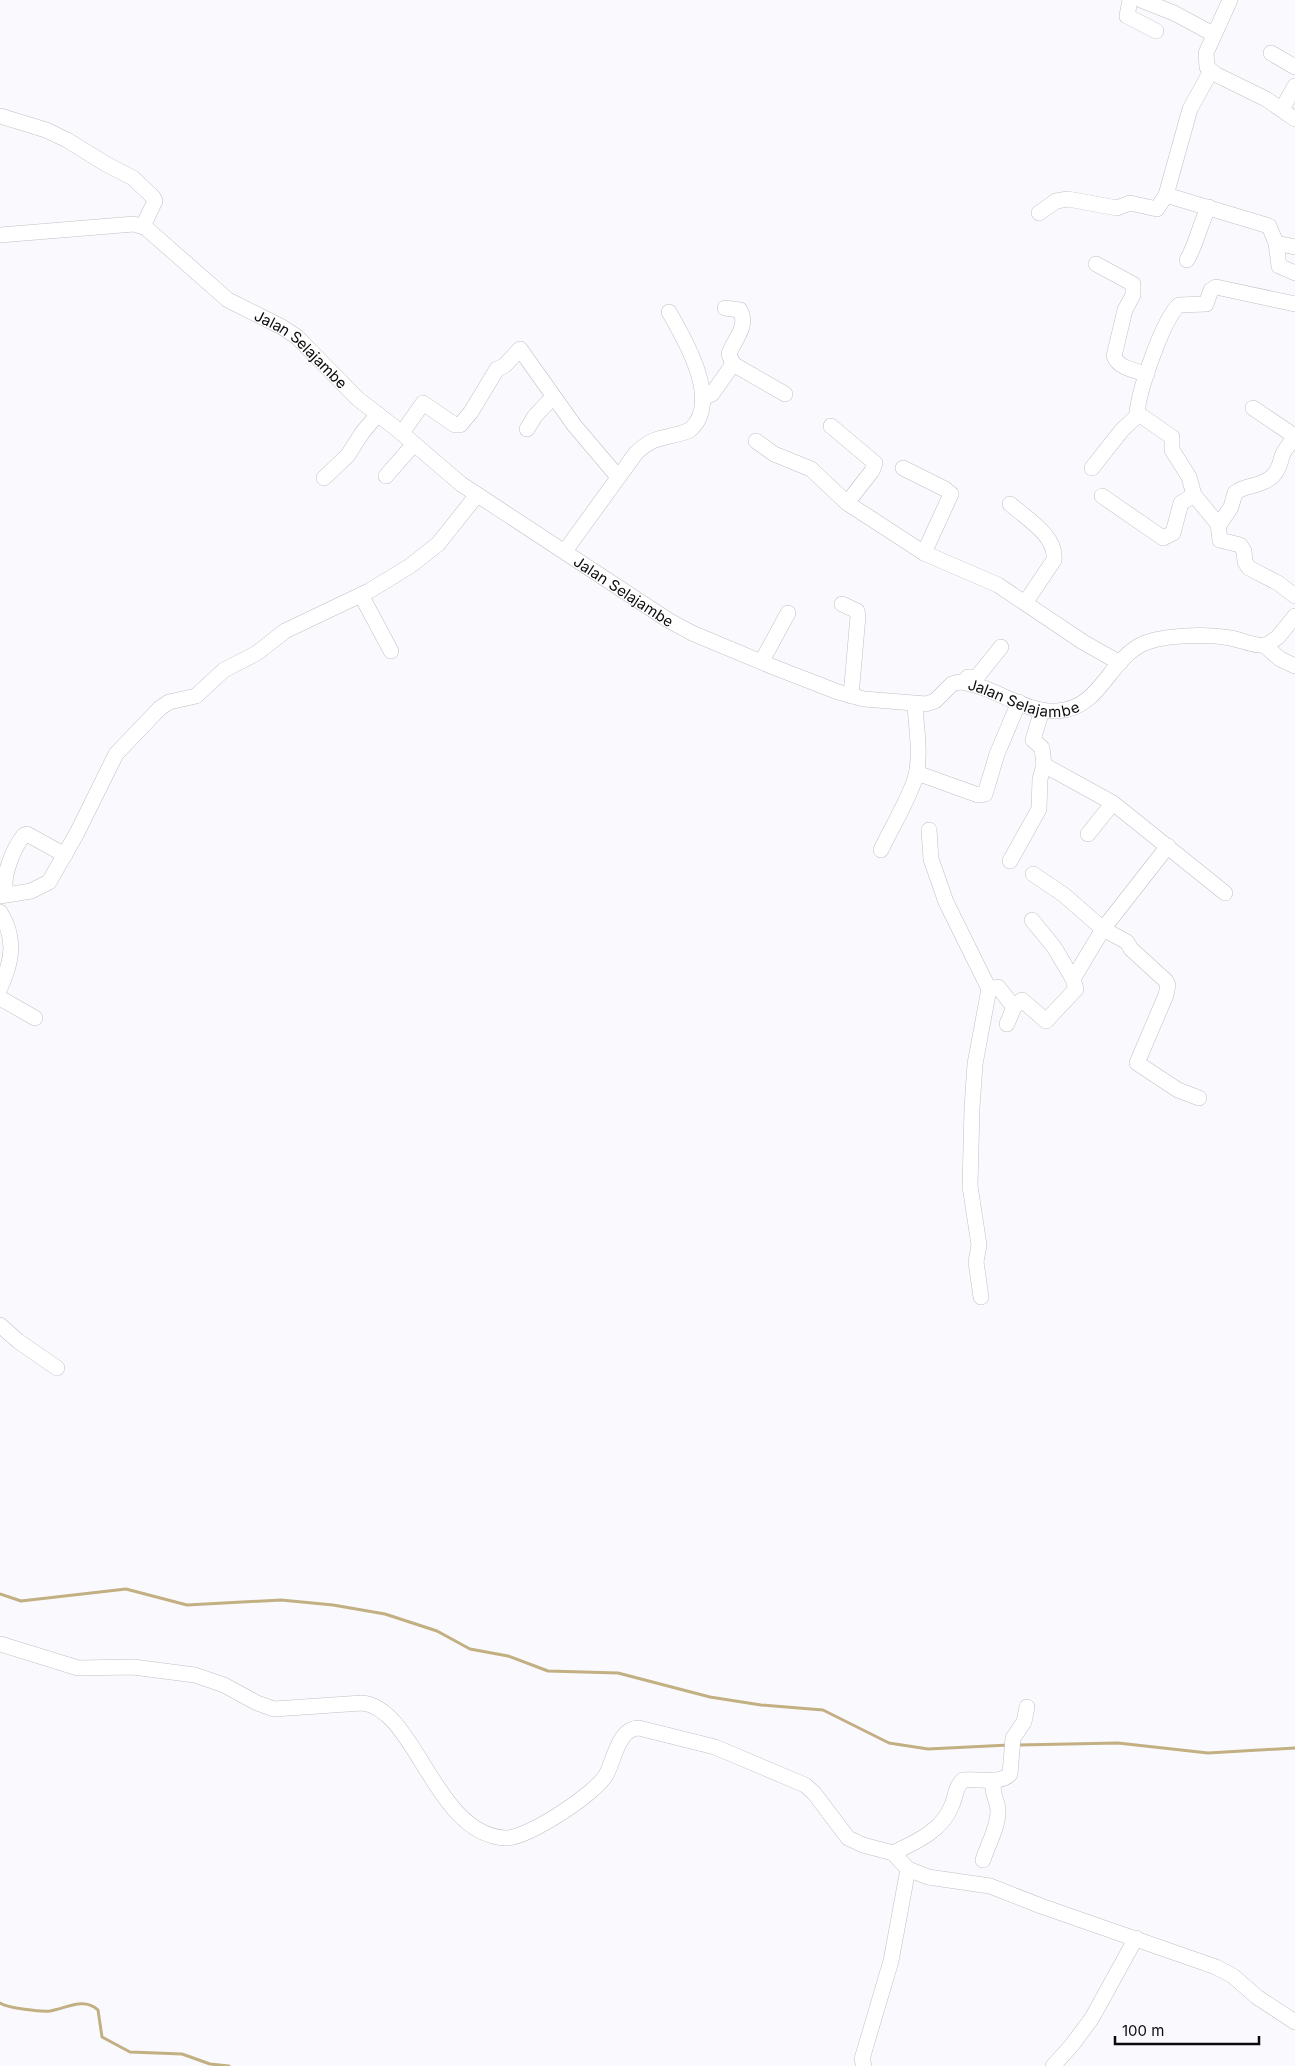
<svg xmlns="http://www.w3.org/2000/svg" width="1295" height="2066" viewBox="0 0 1295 2066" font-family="Inter,sans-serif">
  <rect width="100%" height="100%" fill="#fafafe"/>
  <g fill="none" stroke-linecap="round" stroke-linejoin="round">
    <g stroke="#c2b083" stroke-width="3">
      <path d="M0,1594L21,1601L126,1589L187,1605L281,1600L333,1605L385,1614L437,1631L470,1649L508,1656L548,1671L618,1673L710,1697L761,1705L823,1710L889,1743L928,1749L1009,1745"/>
      <path d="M1018,1745L1118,1743L1208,1753L1295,1748"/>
      <path d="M0,2003C8,2008 41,2012 50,2011C67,2008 84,1997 98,2010L102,2037L130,2052L182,2054L210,2064L229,2066"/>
    </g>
    <defs>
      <g id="minor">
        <path d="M1130,0L1127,16L1156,31"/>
        <path d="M1141,0L1174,13L1213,34"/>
        <path d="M1230,0L1206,53L1207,67L1215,74L1266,99L1295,119"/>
        <path d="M1271,53L1295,67"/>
        <path d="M1282,109L1295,86"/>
        <path d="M0,116L46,130L67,140L106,164L133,178L153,197L155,201L143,226"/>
        <path d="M1166,195L1190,109L1211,71"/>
        <path d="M1039,213L1056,201L1068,199L1117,208L1130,203L1157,209L1166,195L1269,226L1276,243L1295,247"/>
        <path id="s1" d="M0,235L134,224L146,228L228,300L282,327L297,337L358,399L398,430L461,484L668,620L692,633L771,666L838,692L864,699L926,704L935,701L952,684L959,682C993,685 1023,713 1057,711C1098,709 1107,666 1137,647C1157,634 1207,634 1230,638C1243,640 1255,647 1267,645L1278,637L1295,616"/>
        <path d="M1276,243L1279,266L1295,273"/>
        <path d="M1187,260C1198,241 1199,225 1209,207"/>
        <path d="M1096,264L1133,284V295L1125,310L1114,356C1118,368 1136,371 1147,374"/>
        <path d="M1295,304L1216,287L1211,290L1206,304L1179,305C1163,319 1139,390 1137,413L1172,437V450L1189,477L1194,495L1218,524L1220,540L1240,545L1244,551L1245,562L1249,568L1278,583L1295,596"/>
        <path d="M725,308L740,310C749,327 734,339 729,354L733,364"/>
        <path d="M702,398L712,394L733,364L785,394"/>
        <path d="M831,426L875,463L872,471L847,503"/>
        <path d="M527,429L535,416L553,397"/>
        <path d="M402,433L423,403L455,425H460L471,412L497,369L504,366L520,349L574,425L618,477"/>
        <path d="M756,441L774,454L811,469L847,503L924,553L998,585L1083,642L1120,663"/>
        <path d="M903,468L945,489L951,494L924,553"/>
        <path d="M1092,468L1122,430L1138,415"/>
        <path d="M386,476L414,444"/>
        <path d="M324,478L348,455L362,433L378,414"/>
        <path d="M1102,496L1163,538L1173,533L1181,503L1194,495"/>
        <path d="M1010,504C1026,518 1057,536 1054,560L1025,603"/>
        <path d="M1219,525L1231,507L1235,493C1243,486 1252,487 1261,483C1275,478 1279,469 1282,456C1284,450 1290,444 1293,439L1290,433L1253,408"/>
        <path d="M565,551L636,453C657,433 667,440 690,430C722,402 685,340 669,312"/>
        <path d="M361,595L391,651"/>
        <path d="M842,604L857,611L858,616L851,696"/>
        <path d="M1264,645L1280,659L1295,666"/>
        <path d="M762,661L788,613"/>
        <path d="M964,682L968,677H977L1001,647"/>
        <path d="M1042,710L1033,740L1042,748L1044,765L1113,803L1225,893"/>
        <path d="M917,773L978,795L985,794L997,754L1019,702"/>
        <path d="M929,830L931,859L946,902L989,989"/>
        <path d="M1088,834L1113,803"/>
        <path d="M881,850C891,828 911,796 916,775C921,752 916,727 915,704"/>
        <path d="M1010,861L1039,809L1040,779L1044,765"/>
        <path d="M1033,874L1064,895L1103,929L1127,942L1131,949L1166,981L1168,985L1166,995L1137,1063L1178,1090L1199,1098"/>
        <path d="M7,894C0,879 14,847 24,835L27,834L65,855"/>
        <path d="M0,896L31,891L49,882L77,833L116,754L160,708L169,702L196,696L224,670L257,653L285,631L369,591L410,566L438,544L477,495"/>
        <path d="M0,912C16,938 13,960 0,988"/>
        <path d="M1032,920L1054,947L1073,979"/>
        <path d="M0,998L35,1018"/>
        <path d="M1007,1024L1014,1007L1022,1000L1046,1021L1076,989L1073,979L1103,929L1168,846"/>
        <path d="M981,1297L976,1262L979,1245L970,1186L972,1108L975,1064L989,989L998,987L1014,1007"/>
        <path d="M0,1325L18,1341L57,1368"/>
        <path d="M0,1644L78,1668L133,1667L195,1675L224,1685L257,1703L274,1709L362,1703C416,1708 434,1834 505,1838C527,1839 595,1794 606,1775C614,1761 618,1728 639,1728L715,1747L805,1785L814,1793L848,1838L863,1845L893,1853L908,1869L928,1877L990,1886L1041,1906L1216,1967L1233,1976L1257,1997L1295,2022"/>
        <path d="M893,1853C916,1842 942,1831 952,1805C956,1796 955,1787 963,1780C977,1778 1000,1785 1010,1774L1013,1738L1024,1722L1027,1707"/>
        <path d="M983,1860C988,1844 998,1828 998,1811C998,1800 990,1792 994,1780"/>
        <path d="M864,2066L862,2059L891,1961L908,1869"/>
        <path d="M1053,2066L1072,2045L1092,2018L1136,1938"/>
      </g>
    </defs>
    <use href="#minor" stroke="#c0c0c6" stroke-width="16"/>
    <use href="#minor" stroke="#fff" stroke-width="15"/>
  </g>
  <g text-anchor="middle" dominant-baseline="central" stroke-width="4" stroke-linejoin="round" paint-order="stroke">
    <g font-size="15" fill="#0b0b0d" stroke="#fafafe">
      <text stroke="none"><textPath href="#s1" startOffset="345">Jalan Selajambe</textPath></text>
      <text stroke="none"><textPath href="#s1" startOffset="750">Jalan Selajambe</textPath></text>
      <text stroke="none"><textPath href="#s1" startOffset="1185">Jalan Selajambe</textPath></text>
    </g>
  </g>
  <path d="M1115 2036v8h144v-8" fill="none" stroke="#0b0b0d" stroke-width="2.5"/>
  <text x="1122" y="2036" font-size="15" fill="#0b0b0d" stroke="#fafafe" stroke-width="4" paint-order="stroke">100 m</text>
</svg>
